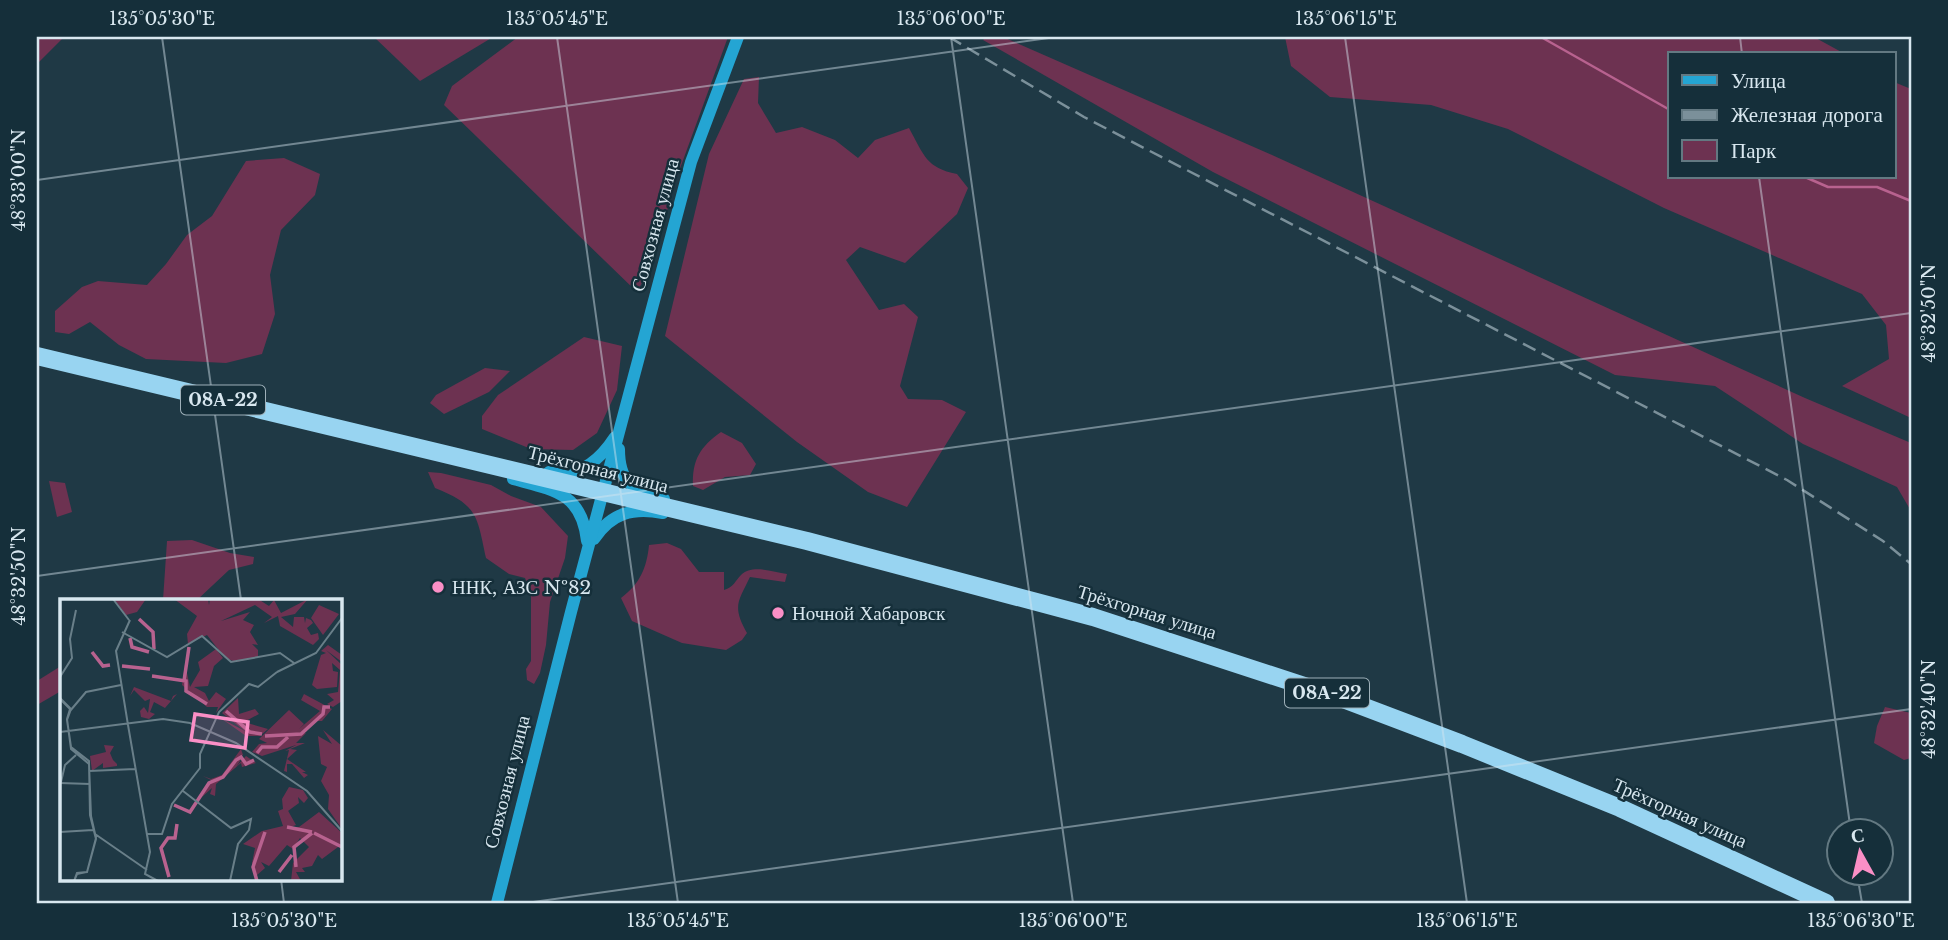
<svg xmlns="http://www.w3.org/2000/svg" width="1948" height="940" viewBox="0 0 1948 940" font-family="'Libre Baskerville',serif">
  <rect width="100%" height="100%" fill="#1f3945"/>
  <g fill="#6d3251">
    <path d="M37,37H64L37,64Z"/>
    <path d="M374,37H493L420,81Z"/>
    <path d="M518,37H728L678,174L650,268L637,292L444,105L452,86Z"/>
    <path d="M986,37H1003L1272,155L1805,398L1911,443V511L1897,487L1803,444L1715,386L1615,375L1213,172L983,40Z"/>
    <path d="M1285,37H1814L1845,54H1670V177H1894V82L1911,89V418L1842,386L1889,359L1886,325L1862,294L1664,208L1508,129L1431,105L1330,97L1291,66Z"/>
    <path d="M759,77L758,103L776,133L802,127L835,140L858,158L875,140L909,128C924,155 926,168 957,174L968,188L957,214L905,263L860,247L846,260L879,310L904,304L918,317L900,386L908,399L942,400L966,412L907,507L868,492L797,442L665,336L709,154L744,79Z"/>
    <path d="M284,158L320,174L315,195L281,230L270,275L275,314L262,354L226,363L146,359L119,345L90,322L69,334L55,332V311L82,287L98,281L147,285L166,264L187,235L212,216L246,161Z"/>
    <path d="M584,337L622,346L617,390L597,433L573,450L531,449L482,429V416L498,395Z"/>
    <path d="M485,368L510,371L489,392L444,414L430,403L436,395Z"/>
    <path d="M721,432L742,443L756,464L750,475L725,477L703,490L693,486C692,460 700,447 721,432Z"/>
    <path d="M428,472L441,473L491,485L511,496L541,507L568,536L565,558L550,602L546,645L540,673L534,684L527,680L526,669L531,661V593L525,578L509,574L486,558C477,516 478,505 435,488Z"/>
    <path d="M49,481L65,483L72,512L57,517Z"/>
    <path d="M192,540L230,553L254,557L253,564L229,570L197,600H163L167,541Z"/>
    <path d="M667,543L681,549L699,572H724V590C734,587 735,581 741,575C752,564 773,572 787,574L785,582L750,577C738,602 732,606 747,633L742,640L726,650L682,643L632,621L621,598C640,584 647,567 649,545Z"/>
    <path d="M61,666V691L37,705V681Z"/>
    <path d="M1885,707L1911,713V758L1904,760L1874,743L1877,726Z"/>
  </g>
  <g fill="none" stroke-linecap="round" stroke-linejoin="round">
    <g stroke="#b8628f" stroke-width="2.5">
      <path d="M1541,37L1670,110"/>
      <path d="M1805,177L1828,187H1877L1911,201"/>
    </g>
    <g stroke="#24a5d3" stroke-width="12">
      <path d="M619,449C619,485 634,489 664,499"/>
      <path d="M549,472C578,479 600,460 615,437"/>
      <path d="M513,479C554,490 582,493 587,541"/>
      <path d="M594,539C611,513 633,507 663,513"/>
      <path d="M497,903L571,612L691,162L738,37"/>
    </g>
    <path stroke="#98d4f1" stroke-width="18" d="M37,356L807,541L1093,617L1338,697L1462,744L1620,808L1826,903"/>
    <path stroke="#7b909a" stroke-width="2.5" stroke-dasharray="14 7" stroke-linecap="butt" d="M949,37L1084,117L1787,480L1883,541L1911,564"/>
  </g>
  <path fill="none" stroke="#d8e7ef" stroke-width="2" stroke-opacity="0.45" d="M162,37L241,600M557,37L678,903M951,37L1073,903M1345,37L1467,903M1740,37L1742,54M1759,177L1851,832M37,180L1056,37M37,576L1911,313M1857,874L1862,903M281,879L284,903M526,903L1911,709"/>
  <g fill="#fa8fc6" stroke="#152f3a" stroke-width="2.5">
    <circle cx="438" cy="587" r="7"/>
    <circle cx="778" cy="613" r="7"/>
  </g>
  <g text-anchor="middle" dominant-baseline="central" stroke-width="5" stroke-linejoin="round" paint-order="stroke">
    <g fill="#152f3a" stroke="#9eb0b9" stroke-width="2">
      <rect x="181" y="385.5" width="84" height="29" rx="5"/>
      <rect x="1285" y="678.5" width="84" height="29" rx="5"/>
    </g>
    <g font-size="18" font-weight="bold" fill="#d8e7ef">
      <text x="223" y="400">08А-22</text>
      <text x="1327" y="693">08А-22</text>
    </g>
    <g font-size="19" fill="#d8e7ef" stroke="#152f3a">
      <text transform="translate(655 225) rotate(-75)">Совхозная улица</text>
      <text transform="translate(598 469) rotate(14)">Трёхгорная улица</text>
      <text transform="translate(1147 612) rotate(17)">Трёхгорная улица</text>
      <text transform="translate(507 782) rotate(-76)">Совхозная улица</text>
      <text transform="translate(1680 813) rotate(24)">Трёхгорная улица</text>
    </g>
    <g font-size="19" fill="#d8e7ef" stroke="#152f3a" text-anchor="start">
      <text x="452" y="587">ННК, АЗС №82</text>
      <text x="792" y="613">Ночной Хабаровск</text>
    </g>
  </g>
  <g transform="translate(60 599)">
    <rect width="282" height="282" fill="#1f3945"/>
    <path d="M54,0H86L77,13L66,16ZM114,0H148L149,6L150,0H198L209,7L214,1L221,14L248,0L235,15L221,18L233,28L234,18H244L245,24L246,19L251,21L258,31L253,24L247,29L251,36L258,34L259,40L253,46L220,27L218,17L204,24L212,18L195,6L161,22L190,13L183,21L194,26L190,33L198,46L192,45L198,51V58L176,63L165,59L147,36L128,45L127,35L137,17ZM259,6L279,15L263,36L251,19ZM268,46L282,56V63L266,51L282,66V102L273,108L267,105L274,101L267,95L278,93L280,71L272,64L273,72L278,73L277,88L257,90L252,86L261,56L266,54L261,52ZM156,50L163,59L154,67L148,87L134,88L145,94L149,102L156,93L166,100L156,114L158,108H147L122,86L125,65L130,88L140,71L138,63ZM74,88L111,102L113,97L117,95L105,109L94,103L90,113L95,115L89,120L81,118L80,112L84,108L88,114L90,100L85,102L74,91L70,97ZM244,95L272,110L262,122H253L246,133L235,135L246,134L236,144H245L230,150L237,151L227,160L246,173H242L248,176L244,179L232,165H227V173L224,172L229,151L225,152L236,146L202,157L192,153L199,145L207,144L199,140L229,111L244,125L239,130L260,112L241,101ZM178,99L179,115L195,110L199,115L184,123L208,130L200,137H186L162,120L185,132L162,114ZM263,131L282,147V230L268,210L269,196L261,182L267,168L261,165L258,137L272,145ZM44,146L54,147L50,154L53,161L57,165V167L43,169V164L32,172L30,157L46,153ZM181,150L183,156L176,160L182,159L176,168L186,157L196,164L182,168L181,164L156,185L155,197L150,195L152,189L142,198L151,181L143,177L151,180L162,176ZM229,188L243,191L248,199L244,204L238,198L239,204L228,212L226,208L236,226L228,229L239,228L259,213L282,234V245L262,260L258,256L252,267L242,269L245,273H236L241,282H231L233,264L249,248L240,239L233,250L227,246L209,267L201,263L205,269L196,277L192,264L195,249L183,245L202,232L223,227L218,212L223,210L222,200Z" fill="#6d3251"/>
    <path fill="none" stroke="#b8628f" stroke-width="3.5" d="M79,20L93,33L94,50M70,39L72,48L89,53M32,53L43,67L50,66M62,67L90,70M92,77L126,82V92L147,105M124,82L129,48M166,112L190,133L202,135M205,137L241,135L263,115L264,108H270M197,154L202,148H217L228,138M114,206L130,213L149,184L163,178L176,161L181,158L186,165L194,161M227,228L252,233M254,234L282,248M236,268L234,248L252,234M219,273L232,256M109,278L101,249L108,239H115L117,225M197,282L193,268L205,233"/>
    <path fill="none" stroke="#697f89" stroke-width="2" d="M53,0L69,21M62,33L107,58L142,37L171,63L220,54L234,64M217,73L256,54L282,19M0,78L12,59L10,40L16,11M0,99L11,110L7,121L11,148L29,162L30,216L36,240L27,273L17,274L14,282M0,100L10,110L7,120L11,150L29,165L31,217L36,239L27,273L17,275L14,282M10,112L26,93L61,86M68,126L56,52L70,21M68,126L90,253L85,275L98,282M0,133L103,120L130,124L176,144L247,192L282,232M29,172L75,170M1,183L5,166L16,156M0,184L30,185M123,192L171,229L191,220L189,231M0,233L33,231M35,235L87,271M87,235H102L112,205L140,169V155L159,113L189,85L198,88L217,73M170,282L178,245L189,231"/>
    <path fill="#fa8fc6" fill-opacity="0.15" stroke="#fa8fc6" stroke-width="3.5" d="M135,115L188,123L185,149L131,141Z"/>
    <rect width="282" height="282" fill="none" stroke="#d8e7ef" stroke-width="3.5"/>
  </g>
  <rect width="1948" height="940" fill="none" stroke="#152f3a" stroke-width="77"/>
  <rect x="1668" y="52" width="228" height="126" fill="#152f3a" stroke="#637982" stroke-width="2"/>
  <rect x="1682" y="75" width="35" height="10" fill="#24a5d3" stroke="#637982" stroke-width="2"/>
  <text x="1731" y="88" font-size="21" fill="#d8e7ef">Улица</text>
  <rect x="1682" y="110" width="35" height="10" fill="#7b909a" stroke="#637982" stroke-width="2"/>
  <text x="1731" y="122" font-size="21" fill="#d8e7ef">Железная дорога</text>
  <rect x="1682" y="140" width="35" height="21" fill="#6d3251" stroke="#637982" stroke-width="2"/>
  <text x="1731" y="158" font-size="21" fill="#d8e7ef">Парк</text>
  <g transform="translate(1860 852) rotate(352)"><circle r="33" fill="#152f3a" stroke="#637982" stroke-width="2"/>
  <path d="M0-5L12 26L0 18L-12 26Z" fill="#fa8fc6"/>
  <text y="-10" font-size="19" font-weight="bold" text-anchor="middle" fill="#d8e7ef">С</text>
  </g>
  <rect x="38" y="38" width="1872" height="864" fill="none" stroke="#d8e7ef" stroke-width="2.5"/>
  <g font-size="18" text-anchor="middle" fill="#d8e7ef">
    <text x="162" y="25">135°05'30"E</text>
    <text x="557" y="25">135°05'45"E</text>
    <text x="951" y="25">135°06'00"E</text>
    <text x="1346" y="25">135°06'15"E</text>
    <text transform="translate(19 180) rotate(-90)" y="6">48°33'00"N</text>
    <text transform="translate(1929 313) rotate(-90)" y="6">48°32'50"N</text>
    <text transform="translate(19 576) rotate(-90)" y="6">48°32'50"N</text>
    <text transform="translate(1929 709) rotate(-90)" y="6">48°32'40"N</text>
    <text x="284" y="927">135°05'30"E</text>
    <text x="678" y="927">135°05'45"E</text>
    <text x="1073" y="927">135°06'00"E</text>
    <text x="1467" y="927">135°06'15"E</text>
    <text x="1861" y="927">135°06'30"E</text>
  </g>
</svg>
